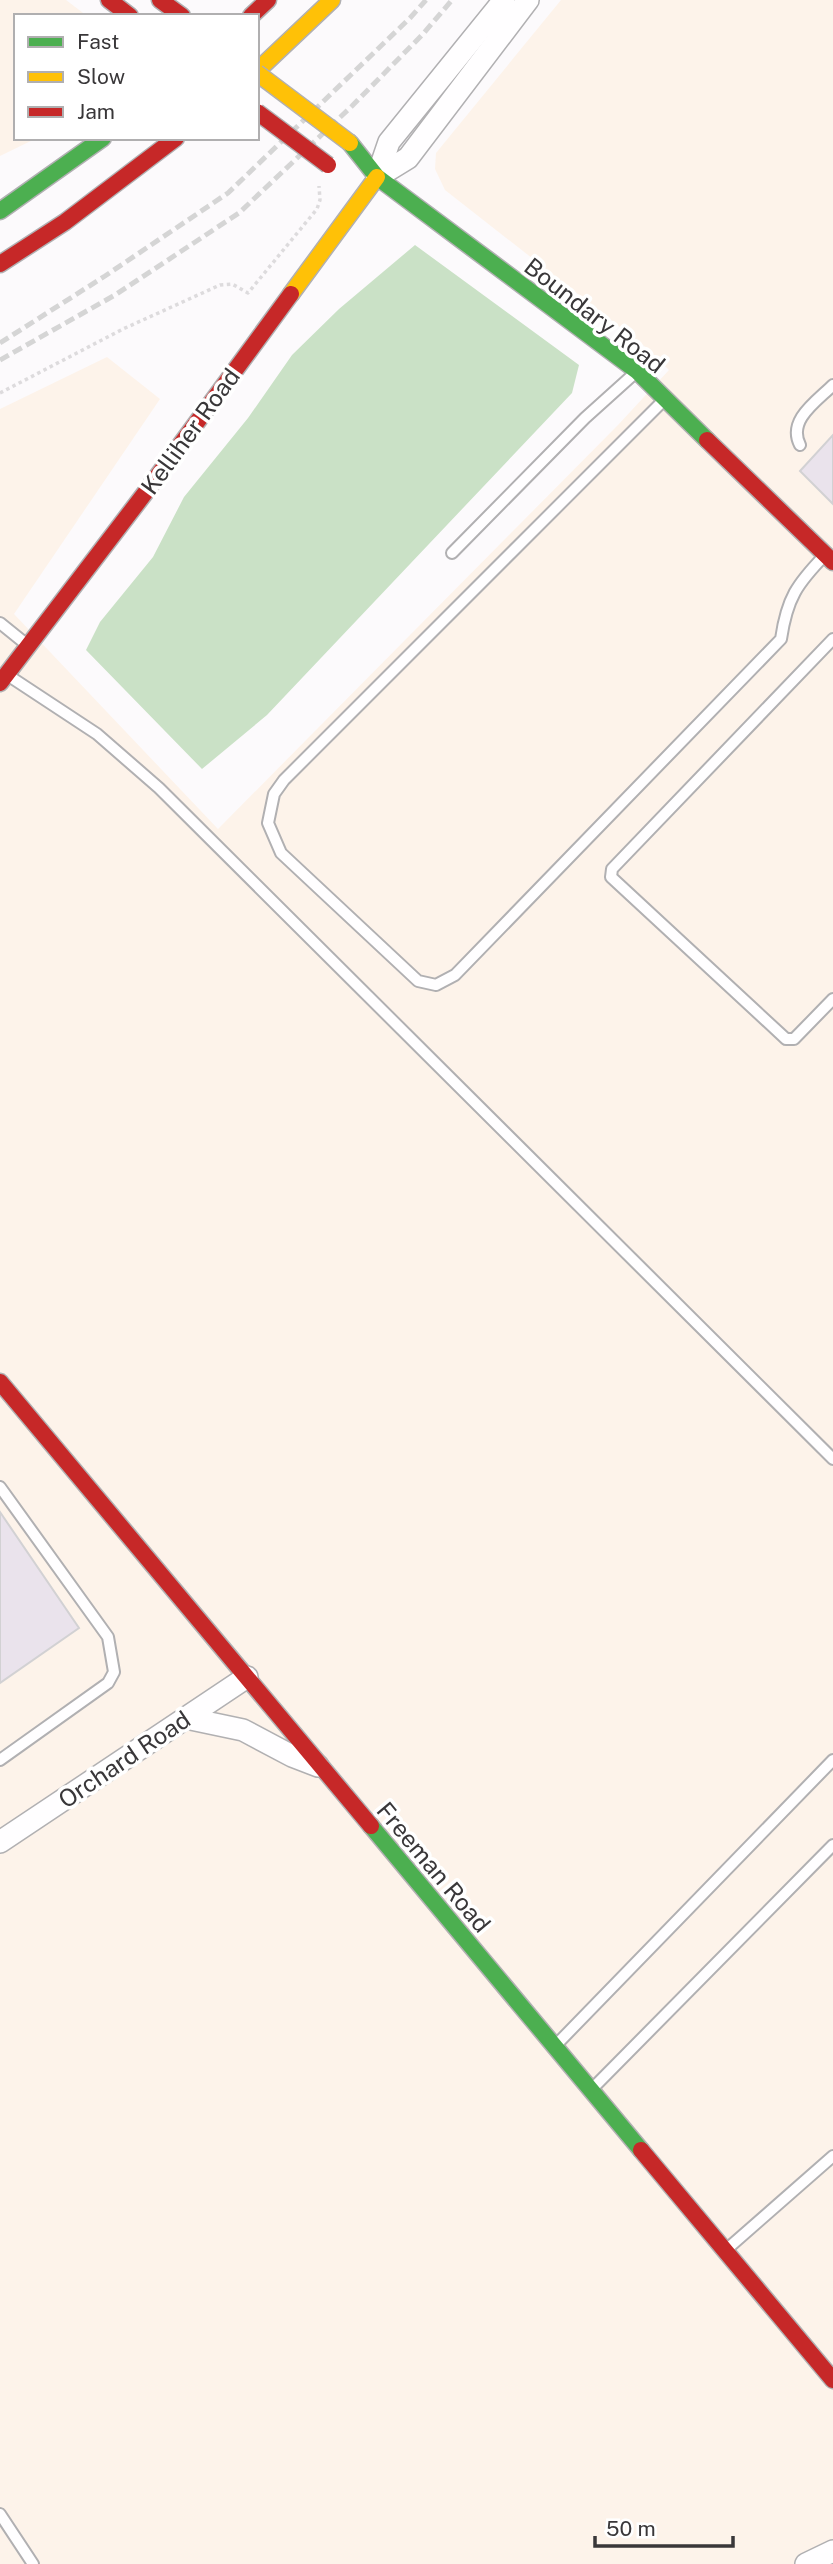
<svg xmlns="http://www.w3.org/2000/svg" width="833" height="2564" viewBox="0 0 833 2564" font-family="'Public Sans',sans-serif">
  <rect width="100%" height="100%" fill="#fcfafc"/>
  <g fill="#fdf3ea">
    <path d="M0,0H66L87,16H16V138H37L0,156Z"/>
    <path d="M561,0H833V2564H0V409L107,357L160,399L14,614L218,829L618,425L669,370L643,345L445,190L435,169L436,153Z"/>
  </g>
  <path fill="#cae1c6" d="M415,245L579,365L572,393L267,715L202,769L86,650L100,622L153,557L184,497L248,418L292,355L339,309Z"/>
  <g fill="#eae3ec" stroke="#d2d1d3" stroke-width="2">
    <path d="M833,435V504L800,471Z"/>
    <path d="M0,1512L79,1628L0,1683Z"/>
  </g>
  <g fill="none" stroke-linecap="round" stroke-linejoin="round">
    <defs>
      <g id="lane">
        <path d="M663,401L284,780L274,794L268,823L281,853L418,981L436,985L455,975L781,639C787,598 797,584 825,555"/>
        <path d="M800,445C787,420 817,401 833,385"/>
        <path d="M452,553L585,418L635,373"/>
        <path d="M0,623L26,644"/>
        <path d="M833,639L612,869L611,877L786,1039H794L833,999"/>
        <path d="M9,676L97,734L159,788L833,1459"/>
        <path d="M0,1487L108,1637L114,1672L108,1683L0,1760"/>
        <path d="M557,2044L833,1760"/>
        <path d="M591,2090L833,1845"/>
        <path d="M727,2249L833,2156"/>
        <path d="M0,2514L33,2564"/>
      </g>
      <g id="street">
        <path d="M377,177L408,158L528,0"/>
        <path d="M377,177L389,142L504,0"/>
        <path d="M186,1718L243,1730L292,1756L318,1766"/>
        <path d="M0,1842L247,1677"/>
        <path d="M806,2564L833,2551"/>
      </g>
      <g id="fast">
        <path d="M350,143L377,177L637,371L707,440"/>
        <path d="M0,211L103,138"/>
        <path d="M371,1826L641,2150"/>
      </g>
      <g id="slow">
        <path d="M257,71L332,0"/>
        <path d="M291,294L377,177"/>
      </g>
      <g id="jam">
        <path d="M109,0L130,16"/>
        <path d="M160,0L182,16"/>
        <path d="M251,16L268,0"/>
        <path d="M0,264L65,222L176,138"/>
        <path d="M707,440L833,562"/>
        <path d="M0,683L145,493L291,294"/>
        <path d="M0,1382L371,1826"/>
        <path d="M641,2150L833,2380"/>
      </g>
    </defs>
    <use href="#lane" stroke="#b1b0b2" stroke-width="14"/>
    <use href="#street" stroke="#b1b0b2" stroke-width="24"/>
    <use href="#fast" stroke="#b1b0b2" stroke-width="19"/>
    <use href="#slow" stroke="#b1b0b2" stroke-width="19"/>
    <use href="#jam" stroke="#b1b0b2" stroke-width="19"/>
    <path stroke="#dddbdd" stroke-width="3.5" stroke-dasharray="3.5 3.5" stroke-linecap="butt" d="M0,393L123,329L220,285L232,284L248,293L317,209L320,200L319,186"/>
    <use href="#lane" stroke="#fffeff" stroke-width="10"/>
    <use href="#street" stroke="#fffeff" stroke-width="21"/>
    <use href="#fast" stroke="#4caf50" stroke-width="16"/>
    <use href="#slow" stroke="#ffc107" stroke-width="16"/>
    <use href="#jam" stroke="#c62828" stroke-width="16"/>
    <g stroke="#d5d5d5" stroke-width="5" stroke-dasharray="10 5" stroke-linecap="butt">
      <path d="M0,343L105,276L228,193L410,18L426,0"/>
      <path d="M0,360L115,295L239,213L352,106L423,34L452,0"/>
    </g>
    <defs>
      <path id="slow-bridge" d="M257,73L350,143"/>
      <path id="jam-bridge" d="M257,112L328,165"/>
    </defs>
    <use href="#slow-bridge" stroke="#b1b0b2" stroke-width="19" stroke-linecap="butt"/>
    <use href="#jam-bridge" stroke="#b1b0b2" stroke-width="19" stroke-linecap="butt"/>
    <use href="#slow-bridge" stroke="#ffc107" stroke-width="16"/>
    <use href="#jam-bridge" stroke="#c62828" stroke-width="16"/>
  </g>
  <g text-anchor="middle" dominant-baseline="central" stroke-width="7" stroke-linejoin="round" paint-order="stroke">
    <g font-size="24" fill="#393739" stroke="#fff">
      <text transform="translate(595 315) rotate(38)">Boundary Road</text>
      <text transform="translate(190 431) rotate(-54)">Kelliher Road</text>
      <text transform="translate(124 1759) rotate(-34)">Orchard Road</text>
      <text transform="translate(434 1867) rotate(50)">Freeman Road</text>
    </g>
  </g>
  <rect x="14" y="14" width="245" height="126" fill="#ffffff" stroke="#b0afb0" stroke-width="2"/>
  <rect x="28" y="37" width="35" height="10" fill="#4caf50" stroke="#b0afb0" stroke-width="2"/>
  <text x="77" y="49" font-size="21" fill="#393739">Fast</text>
  <rect x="28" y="72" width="35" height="10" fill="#ffc107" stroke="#b0afb0" stroke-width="2"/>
  <text x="77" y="84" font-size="21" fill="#393739">Slow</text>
  <rect x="28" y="107" width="35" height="10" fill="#c62828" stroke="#b0afb0" stroke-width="2"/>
  <text x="77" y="119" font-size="21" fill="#393739">Jam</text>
  <path d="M595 2536v10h138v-10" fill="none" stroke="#393739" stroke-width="3.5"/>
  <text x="606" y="2536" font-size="21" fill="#393739" stroke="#ffffff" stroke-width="5" paint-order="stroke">50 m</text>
</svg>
